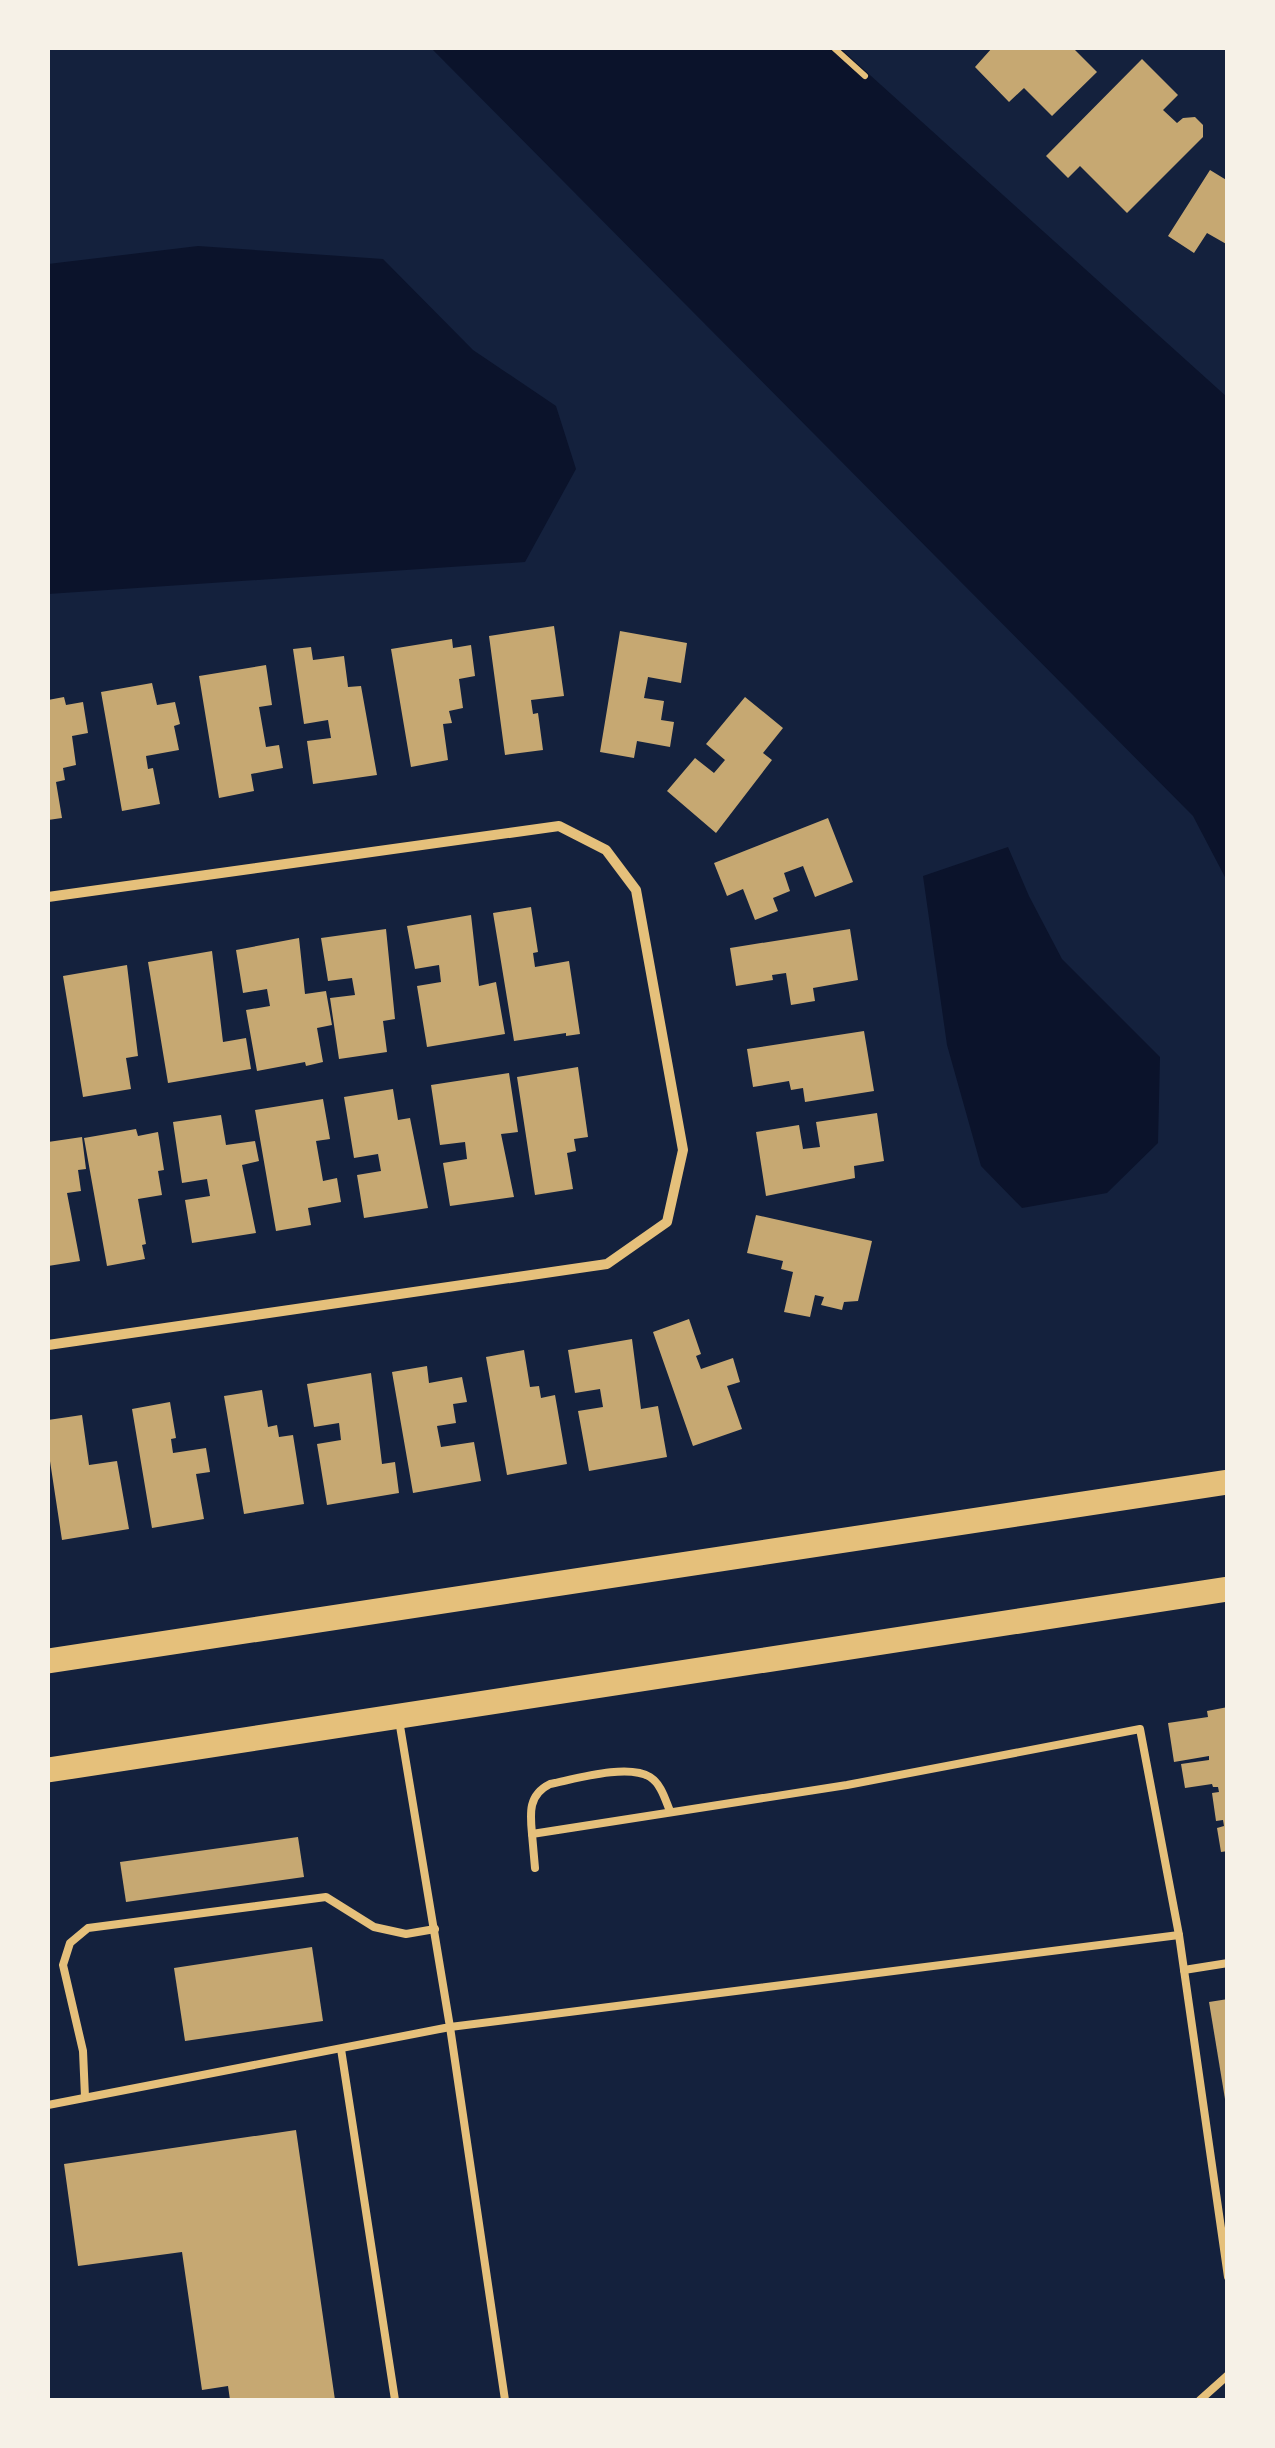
<svg xmlns="http://www.w3.org/2000/svg" width="1275" height="2448" viewBox="0 0 1275 2448" font-family="'Archivo Narrow',sans-serif">
  <rect width="100%" height="100%" fill="#14213d"/>
  <g fill="#0b132b">
    <path d="M431,48H840L1227,397V881L1193,816Z"/>
    <path d="M198,246L383,259L473,350L556,406L576,469L525,562L48,594V264Z"/>
    <path d="M1008,847L1029,896L1062,959L1160,1057L1158,1143L1107,1193L1022,1208L981,1166L947,1045L923,876Z"/>
  </g>
  <g fill="#c6a872">
    <path d="M992,48H1073L1097,72L1052,116L1024,88L1009,102L975,67Z"/>
    <path d="M1142,59L1178,95L1163,110L1177,123L1183,118L1195,117L1203,125V137L1127,213L1080,166L1068,178L1046,156Z"/>
    <path d="M1210,170L1228,181V245L1207,233L1194,253L1168,236Z"/>
    <path d="M554,626L564,696L531,700L533,714L538,713L543,750L505,755L489,636Z"/>
    <path d="M620,631L687,643L681,683L648,677L644,698L664,701L661,720L674,722L670,747L637,741L634,758L600,752Z"/>
    <path d="M452,639L453,648L471,645L475,676L459,679L463,708L449,711L452,723L443,724L448,760L411,767L391,649Z"/>
    <path d="M311,647L313,660L344,656L348,687L361,686L377,775L313,784L307,741L331,738L328,720L304,724L293,649Z"/>
    <path d="M266,665L272,705L259,707L266,747L279,745L283,768L251,774L254,791L219,798L199,676Z"/>
    <path d="M152,683L157,705L175,702L180,724L174,726L179,750L146,756L148,769L153,768L160,804L122,811L101,692Z"/>
    <path d="M64,697L66,705L83,702L88,733L72,736L76,765L63,768L65,780L56,782L62,818L48,820V700Z"/>
    <path d="M745,697L783,728L763,753L772,760L716,833L667,791L695,758L714,773L725,760L706,744Z"/>
    <path d="M828,818L853,882L815,897L803,866L784,873L790,891L773,898L778,911L755,920L743,889L727,896L714,863Z"/>
    <path d="M531,907L538,952L533,953L535,967L569,961L580,1034L566,1036V1033L514,1041L493,913Z"/>
    <path d="M471,915L479,986L496,982L505,1034L427,1047L417,986L441,982L439,965L415,969L407,926Z"/>
    <path d="M386,929L395,1019L383,1021L387,1052L339,1059L330,998L355,995L352,978L328,981L321,938Z"/>
    <path d="M850,929L858,980L813,988L815,1001L791,1005L786,973L772,975L773,980L736,986L730,948Z"/>
    <path d="M299,938L305,994L326,991L332,1025L317,1028L323,1062L306,1066L305,1062L257,1071L246,1010L270,1006L267,989L243,993L236,950Z"/>
    <path d="M212,951L223,1042L246,1038L251,1069L168,1083L148,962Z"/>
    <path d="M127,965L138,1056L126,1058L131,1089L83,1097L63,976Z"/>
    <path d="M864,1031L874,1091L805,1102L803,1088L791,1090L789,1081L753,1087L747,1049Z"/>
    <path d="M578,1067L588,1137L574,1139L576,1151L567,1153L573,1189L535,1195L517,1077Z"/>
    <path d="M509,1073L518,1132L501,1134L514,1197L450,1206L443,1163L467,1159L465,1142L440,1145L431,1085Z"/>
    <path d="M393,1089L398,1120L410,1118L428,1208L364,1218L357,1175L381,1171L378,1154L354,1158L344,1097Z"/>
    <path d="M323,1099L330,1139L316,1141L323,1181L337,1178L341,1202L308,1208L311,1225L276,1231L255,1110Z"/>
    <path d="M877,1113L884,1161L854,1166L855,1178L766,1196L756,1132L799,1125L803,1149L820,1147L816,1122Z"/>
    <path d="M221,1115L226,1145L255,1141L259,1161L242,1165L256,1233L192,1243L185,1200L210,1196L207,1179L182,1183L173,1122Z"/>
    <path d="M136,1129L138,1136L158,1132L164,1170L158,1171L162,1195L138,1199L146,1244L142,1245L145,1259L107,1266L84,1138Z"/>
    <path d="M82,1137L86,1169L78,1170L81,1191L67,1193L80,1261L48,1266V1142Z"/>
    <path d="M756,1215L872,1241L858,1301L844,1302L842,1310L821,1305L824,1297L815,1295L810,1317L784,1312L793,1272L781,1269L783,1261L747,1253Z"/>
    <path d="M689,1319L701,1354L696,1356L701,1369L733,1358L740,1382L727,1386L742,1429L693,1446L653,1332Z"/>
    <path d="M632,1339L641,1409L658,1406L667,1457L589,1471L578,1411L603,1407L600,1389L575,1393L568,1350Z"/>
    <path d="M524,1350L530,1387L539,1386L541,1398L555,1395L567,1464L507,1475L486,1357Z"/>
    <path d="M427,1366L429,1383L462,1377L467,1402L453,1404L456,1423L437,1426L441,1447L474,1442L481,1481L413,1493L392,1372Z"/>
    <path d="M371,1373L382,1464L395,1462L399,1493L327,1505L317,1444L341,1440L339,1423L314,1427L307,1384Z"/>
    <path d="M262,1390L268,1427L277,1425L279,1437L293,1435L304,1504L244,1514L224,1396Z"/>
    <path d="M170,1402L176,1438L171,1439L173,1453L206,1448L210,1472L196,1474L204,1519L152,1528L132,1409Z"/>
    <path d="M82,1415L89,1465L117,1461L129,1529L62,1540L48,1448V1420Z"/>
    <path d="M1228,1707V1851L1221,1852L1217,1828L1224,1826L1223,1820L1216,1821L1212,1793L1219,1792L1218,1787H1213L1212,1784L1185,1788L1181,1764L1209,1760V1756L1174,1762L1168,1723L1208,1717L1207,1711Z"/>
    <path d="M298,1837L304,1877L126,1902L120,1862Z"/>
    <path d="M312,1947L323,2021L185,2041L174,1968Z"/>
    <path d="M1228,1999V2099H1225L1209,2002Z"/>
    <path d="M296,2130L335,2400H230L228,2386L202,2390L182,2252L78,2266L64,2164Z"/>
  </g>
  <g fill="none" stroke-linecap="round" stroke-linejoin="round">
    <path stroke="#e5c07b" stroke-width="6" d="M834,48L865,76"/>
    <g stroke="#e5c07b" stroke-width="8">
      <path d="M532,1834C530,1813 528,1795 550,1784C575,1779 628,1763 650,1777C661,1784 665,1799 670,1811"/>
      <path d="M535,1868L532,1834L847,1785L1140,1729L1179,1935L1228,2277"/>
      <path d="M1184,1970L1228,1963"/>
      <path d="M341,2049L395,2400"/>
      <path d="M85,2097L83,2051L63,1965L70,1943L88,1928L326,1897L374,1927L406,1934L435,1929"/>
      <path d="M48,2105L450,2027L399,1720"/>
      <path d="M505,2400L450,2027L1179,1935"/>
      <path d="M1200,2400L1228,2375"/>
    </g>
    <path stroke="#e5c07b" stroke-width="10" d="M48,897L559,826L606,850L636,890L683,1150L667,1222L607,1264L48,1345"/>
    <g stroke="#e5c07b" stroke-width="25">
      <path d="M48,1661L1228,1482"/>
      <path d="M48,1770L1228,1589"/>
    </g>
  </g>
  <rect width="1275" height="2448" fill="none" stroke="#f6f1e7" stroke-width="100"/>
</svg>
